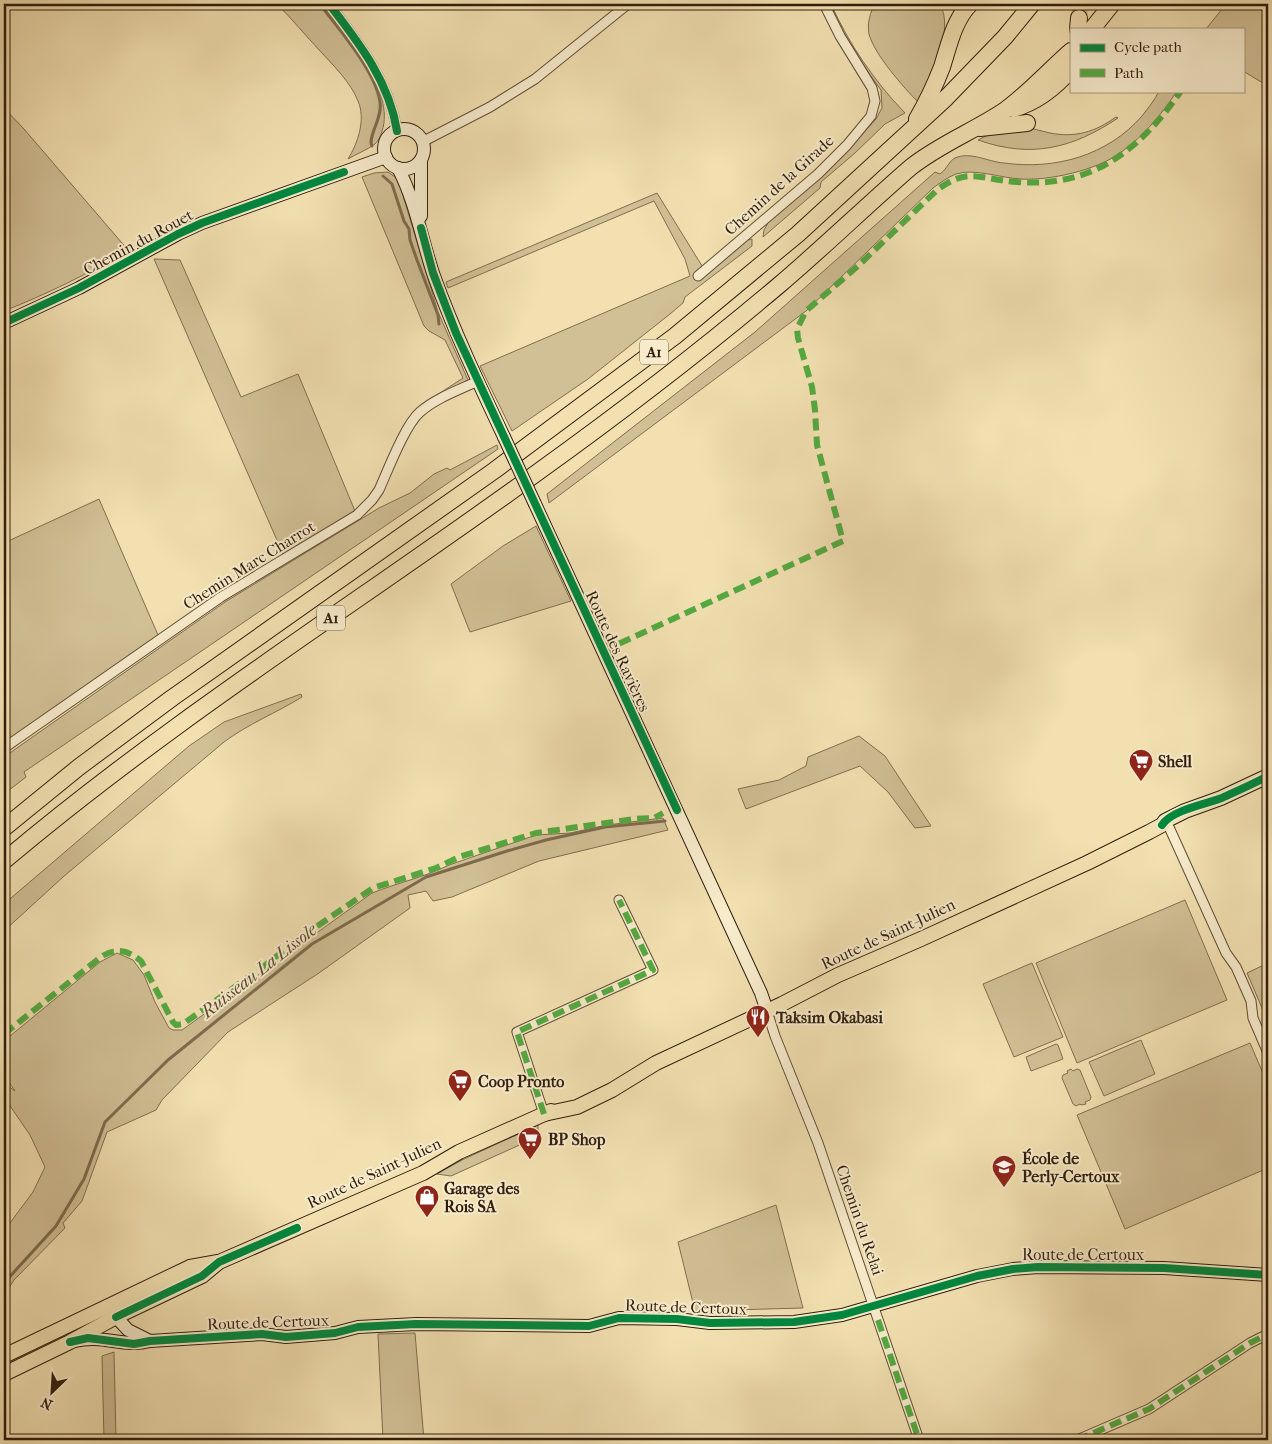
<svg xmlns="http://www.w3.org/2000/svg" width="1272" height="1444" viewBox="0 0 1272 1444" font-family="'IM FELL French Canon',serif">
  <rect width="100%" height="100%" fill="#f2e0b1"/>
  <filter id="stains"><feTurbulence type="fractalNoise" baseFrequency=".004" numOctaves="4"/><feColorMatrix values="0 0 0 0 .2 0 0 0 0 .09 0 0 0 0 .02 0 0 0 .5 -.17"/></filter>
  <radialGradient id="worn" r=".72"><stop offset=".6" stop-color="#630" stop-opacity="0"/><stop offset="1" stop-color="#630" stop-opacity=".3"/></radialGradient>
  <g fill="#d1bf95" stroke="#806e50">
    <path d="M277,4H322C344,33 396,92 382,131C381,136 378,141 375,144C367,150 356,154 348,159C358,143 366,119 358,101C351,83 334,66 321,52C306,36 292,19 277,4Z"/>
    <path d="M828,4H831C849,44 874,81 905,113L885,124L855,153L821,182L820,188L763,237L764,230L769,221L847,151L876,119L882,108L881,90L854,53Z"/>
    <path d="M875,4H940C955,31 930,78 919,103C904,88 874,54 869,34C867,23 870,13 875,4Z"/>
    <path d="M1226,4H1268V86L1243,71V29H1206Z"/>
    <path d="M1159,91H1177C1162,114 1142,138 1120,153C1097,170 1049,181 1020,179C1002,178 973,168 956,174C948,177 940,183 933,188L806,311L549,503L547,494L755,332L935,172L940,174C947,169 949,161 955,158C971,151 988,162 1004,163C1055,170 1107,156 1142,116C1148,108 1155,100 1159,91Z"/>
    <path d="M4,108L24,129L128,250C88,274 47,294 4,311Z"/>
    <path d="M1116,117L1118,118C1073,148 1032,159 978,140C991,133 1008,126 1023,127C1032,128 1041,131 1050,133C1075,138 1095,132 1116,117Z"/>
    <path d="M388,172L398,179L438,312L468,380L420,406L463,378L445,340L429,331L424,326L362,177L374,173Z"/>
    <path d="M657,193L707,274L747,240L752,239V246L685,297L683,303L670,314L588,379L512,431L480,366L690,276L685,259L654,201L448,288L446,282Z"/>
    <path d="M154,259L180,260L241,397L298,374L355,511L283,554Z"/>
    <path d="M497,445L498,449L24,772L26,777L4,794V757L225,602L379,508L410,493L434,474L447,468L450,470Z"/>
    <path d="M99,499L158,635L4,743V543Z"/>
    <path d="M536,526L571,601L470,632L451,584L503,546Z"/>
    <path d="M301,694L302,697C276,713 248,724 224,742L63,877L4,931V904L189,746L224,722Z"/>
    <path d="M859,736L885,756L931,826L915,828L888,792L860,766L746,809L738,789L779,780L806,766L808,757Z"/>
    <path d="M663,818L668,830L539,861L452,897L433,901L426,891L408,895L410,908L319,973L228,1032L162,1100L156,1110L107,1132L82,1201L63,1223L65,1228L14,1280L4,1295V1231L33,1192L45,1167L30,1135L4,1097V1083L15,1091L4,1075V1041L100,962L117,953L133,960L144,975L155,1002L169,1028L173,1030H182L372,893C397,883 425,877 449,865L536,835L570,833L607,825Z"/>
    <path d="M1185,900L1227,1000L1077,1063L1036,963Z"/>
    <path d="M1032,963L1063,1037L1014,1057L983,984Z"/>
    <path d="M1268,963V1022L1247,973Z"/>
    <path d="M1141,1040L1155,1074L1104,1096L1089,1062Z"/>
    <path d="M1250,1043L1268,1085V1168L1125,1229L1077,1115Z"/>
    <path d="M1056,1044L1058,1045L1063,1059L1031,1071L1026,1057Z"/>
    <path d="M1071,1069L1073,1071L1077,1069L1080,1070L1091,1097L1090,1100L1085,1102L1086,1104L1081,1105L1080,1104L1076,1106L1073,1104L1062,1078L1063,1075L1068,1073L1067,1071Z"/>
    <path d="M538,1125V1132L535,1138L451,1176L437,1174L462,1160Z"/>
    <path d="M776,1205L803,1308L695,1311L678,1242Z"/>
    <path d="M415,1333L424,1440H383L378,1334Z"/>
    <path d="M114,1352L116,1440H104L102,1356Z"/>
  </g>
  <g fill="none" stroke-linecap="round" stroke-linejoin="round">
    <g stroke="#7d6b4d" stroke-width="3">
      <path d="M320,4C339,30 375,70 380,102C383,118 367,137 372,146"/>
      <path d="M383,176L392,184L404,221L409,229L410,240L417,260L438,315L439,324"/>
      <path d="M4,1283L56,1226L84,1179L105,1122L168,1060L312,944L426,877L507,851L546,840L605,827L665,821"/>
    </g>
    <path stroke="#cbb990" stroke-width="16" stroke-dasharray="16 8" stroke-linecap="butt" d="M1079,18L1080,4"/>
    <defs>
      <g id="street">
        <path d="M329,4C359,43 389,81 397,131"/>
        <path d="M422,142L490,107L535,79L628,4"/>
        <path d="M698,276L818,174L847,145L871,116L875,101L872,88L840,36L824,4"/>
        <path d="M4,748L221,597L357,515L372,500L379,490C388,470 405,425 420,412C436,398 459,390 478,381"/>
        <path d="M1169,827L1226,953L1236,967L1251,1001L1253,1018L1268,1053"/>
        <path d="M767,1011L775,1036L818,1143L919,1440"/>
        <path d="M544,1114L517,1032L653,970L619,900"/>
        <path d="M1077,1440L1149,1409L1250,1343L1268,1334"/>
      </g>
      <g id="secondary">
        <circle cx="404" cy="149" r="20"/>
        <path d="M421,160V216"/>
        <path d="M398,168C416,202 422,241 434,276C454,331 479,384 504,437"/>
        <path d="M4,323L79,288L178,234L202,223L386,157"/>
        <path d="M535,504L761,993L767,1011"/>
        <path d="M116,1317L128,1330L150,1341"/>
        <path d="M75,1341C103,1334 123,1348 150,1341L262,1334L286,1337L335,1333L358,1327L416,1324L589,1326L619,1318L677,1319L710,1323L794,1322L842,1315L977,1276L1013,1269L1038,1267L1164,1268L1268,1275"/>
      </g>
      <g id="primary">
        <path d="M544,1114L577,1107L612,1090L656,1063L782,1004L838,975L921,939L1087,863L1149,832L1162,825L1165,821L1185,811L1221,798L1268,776"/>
        <path d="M4,1356L190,1267L218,1262"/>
        <path d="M4,1374L70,1342L116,1317L202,1276L219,1262L423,1173L459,1152L551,1111"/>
      </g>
      <g id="highway">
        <path d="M1078,29L1079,18"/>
        <path d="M1092,29L1112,4"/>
        <path d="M1013,109C1037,102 1055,88 1071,69"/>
        <path d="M917,119C927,102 935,85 942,67C949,45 954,20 970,4"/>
        <path d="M980,128L1027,123"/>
        <path d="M4,828L79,767L172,698L495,470L675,336L798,234L946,98L1005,37L1032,4"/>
        <path d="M4,861C172,719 359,602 538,472C620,413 701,351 778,286C824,247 866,206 911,167C940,144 974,131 1004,111C1029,93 1048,71 1071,51"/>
      </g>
    </defs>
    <use href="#street" stroke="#604e35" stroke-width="11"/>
    <use href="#secondary" stroke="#301e0c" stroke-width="14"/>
    <use href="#primary" stroke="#301e0c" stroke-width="16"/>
    <use href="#highway" stroke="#301e0c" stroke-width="18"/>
    <use href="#street" stroke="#f7ebcc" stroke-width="9"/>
    <use href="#secondary" stroke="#f7ebcc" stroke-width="12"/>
    <use href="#primary" stroke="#f2e0b1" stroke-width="14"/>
    <use href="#highway" stroke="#f2e0b1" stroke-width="16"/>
    <defs>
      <path id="secondary-bridge" d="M504,437L535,504"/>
    </defs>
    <use href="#secondary-bridge" stroke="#301e0c" stroke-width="14" stroke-linecap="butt"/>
    <use href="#secondary-bridge" stroke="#f7ebcc" stroke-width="12"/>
    <g stroke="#54aa41" stroke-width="6" stroke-dasharray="12 6" stroke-linecap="butt">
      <path d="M603,651L843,541L817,445L815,410L812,387L798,338L797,329L806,311L859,265L937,190C969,166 981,180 1017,182C1092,188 1140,150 1181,91"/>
      <path d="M4,1034L101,957C116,947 128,950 141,961L173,1022L176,1025L183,1024L260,969L300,938L373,888L436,868L459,857L536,833L634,819L654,818L663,813"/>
      <path d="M544,1114L517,1032L653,970L619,900"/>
      <path d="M878,1320L919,1440"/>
      <path d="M1077,1440L1149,1409L1250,1343L1268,1334"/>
    </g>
    <defs>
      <g id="cycleway">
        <path d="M329,4C359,43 389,81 397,131"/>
        <path d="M421,228L433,273L456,333L677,810"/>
        <path d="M4,323L79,288L178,234L202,223L344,172"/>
        <path d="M1162,825C1172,810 1206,804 1222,798C1237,791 1253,784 1268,776"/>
        <path d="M116,1317L202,1276L219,1262L297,1228"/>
        <path d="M70,1342L88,1338L134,1344L150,1341L262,1334L286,1337L335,1333L358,1327L416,1324L589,1326L619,1318L677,1319L710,1323L794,1322L842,1315L977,1276L1013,1269L1038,1267L1164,1268L1268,1275"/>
      </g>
    </defs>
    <use href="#cycleway" stroke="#f7ebcc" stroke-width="11"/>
    <use href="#cycleway" stroke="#00873e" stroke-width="8"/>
  </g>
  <defs>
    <symbol id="supermarket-pin" viewBox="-11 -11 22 30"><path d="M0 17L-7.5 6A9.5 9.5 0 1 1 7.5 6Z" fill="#8f2418" stroke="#f7ebcc"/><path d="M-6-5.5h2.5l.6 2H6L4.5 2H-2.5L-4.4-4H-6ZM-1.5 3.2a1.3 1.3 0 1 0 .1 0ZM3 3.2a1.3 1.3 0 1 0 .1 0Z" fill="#fff"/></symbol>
    <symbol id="restaurant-pin" viewBox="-11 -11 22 30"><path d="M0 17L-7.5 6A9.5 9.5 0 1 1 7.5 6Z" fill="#8f2418" stroke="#f7ebcc"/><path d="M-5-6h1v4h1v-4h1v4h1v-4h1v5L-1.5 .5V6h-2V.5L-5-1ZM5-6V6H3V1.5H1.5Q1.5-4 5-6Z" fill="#fff"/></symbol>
    <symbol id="school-pin" viewBox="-11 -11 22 30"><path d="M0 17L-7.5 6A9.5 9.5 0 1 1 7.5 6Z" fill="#8f2418" stroke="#f7ebcc"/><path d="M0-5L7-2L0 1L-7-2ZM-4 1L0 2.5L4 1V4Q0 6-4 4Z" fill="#fff"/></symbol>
    <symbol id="shop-pin" viewBox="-11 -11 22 30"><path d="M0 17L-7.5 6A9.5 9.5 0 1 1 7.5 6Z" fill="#8f2418" stroke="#f7ebcc"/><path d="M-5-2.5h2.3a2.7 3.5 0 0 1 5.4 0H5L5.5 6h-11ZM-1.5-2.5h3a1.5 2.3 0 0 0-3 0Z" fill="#fff"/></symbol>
  </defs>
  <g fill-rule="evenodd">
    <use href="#supermarket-pin" x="1127" y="747" width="28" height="38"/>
    <use href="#restaurant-pin" x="744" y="1003" width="28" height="38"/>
    <use href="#supermarket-pin" x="446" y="1067" width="28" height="38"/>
    <use href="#supermarket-pin" x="516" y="1125" width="28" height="38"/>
    <use href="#school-pin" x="990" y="1153" width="28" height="38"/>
    <use href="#shop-pin" x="413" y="1183" width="28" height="38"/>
  </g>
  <g text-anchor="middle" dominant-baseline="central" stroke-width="4" stroke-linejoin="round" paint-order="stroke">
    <g fill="#f7ebcc" stroke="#6c5c46" stroke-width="1">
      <rect x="640" y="339.5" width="28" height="25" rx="4"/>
      <rect x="317" y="605.5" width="28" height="25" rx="4"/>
    </g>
    <g font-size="15" font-weight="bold" fill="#301e0c">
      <text x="654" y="352">A1</text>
      <text x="331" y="618">A1</text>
    </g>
    <g font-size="16" fill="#301e0c" stroke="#f7ebcc">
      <text transform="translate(779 185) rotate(-42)">Chemin de la Girade</text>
      <text transform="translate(138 242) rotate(-28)">Chemin du Rouet</text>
      <text transform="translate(249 565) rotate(-32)">Chemin Marc Charrot</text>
      <text transform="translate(618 651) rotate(65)">Route des Ravières</text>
      <text transform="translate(888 934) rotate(-25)">Route de Saint-Julien</text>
      <text transform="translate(374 1173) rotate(-25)">Route de Saint-Julien</text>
      <text transform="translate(860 1220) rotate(71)">Chemin du Relai</text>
      <text x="1083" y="1254">Route de Certoux</text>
      <text transform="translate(686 1307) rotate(2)">Route de Certoux</text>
      <text transform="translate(268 1322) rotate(-2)">Route de Certoux</text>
    </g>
    <g font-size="16" font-weight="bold" fill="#301e0c" stroke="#f7ebcc" text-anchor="start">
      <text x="1158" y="761">Shell</text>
      <text x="776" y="1017">Taksim Okabasi</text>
      <text x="478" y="1081">Coop Pronto</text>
      <text x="548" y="1139">BP Shop</text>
      <text x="1022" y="1158">École de<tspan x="1022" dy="18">Perly-Certoux</tspan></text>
      <text x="444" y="1188">Garage des<tspan x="444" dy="18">Rois SA</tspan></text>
    </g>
    <g font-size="18" font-style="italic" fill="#5d4b32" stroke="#f7ebcc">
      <text transform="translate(259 971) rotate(-38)">Ruisseau La Lissole</text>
    </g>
  </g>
  <rect width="1272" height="1444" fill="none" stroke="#f2e0b1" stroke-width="20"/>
  <rect x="5" y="5" width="1262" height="1434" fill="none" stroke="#301e0c" stroke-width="2.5"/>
  <rect x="10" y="10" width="1252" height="1424" fill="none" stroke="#301e0c"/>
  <rect x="1070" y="28" width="175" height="65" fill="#f7ebcc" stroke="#a7997f"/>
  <rect x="1080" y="44" width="25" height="8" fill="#00873e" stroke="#a7997f"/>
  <text x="1114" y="52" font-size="15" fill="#301e0c">Cycle path</text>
  <rect x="1080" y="69" width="25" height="8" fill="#54aa41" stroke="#a7997f"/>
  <text x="1114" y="78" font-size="15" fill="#301e0c">Path</text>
  <g transform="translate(52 1392) rotate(205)" stroke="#f7ebcc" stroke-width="4" paint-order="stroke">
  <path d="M0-4L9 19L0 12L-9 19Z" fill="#301e0c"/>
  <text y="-8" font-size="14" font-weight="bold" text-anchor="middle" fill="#301e0c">N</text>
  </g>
  <rect width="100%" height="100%" filter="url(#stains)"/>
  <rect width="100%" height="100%" fill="url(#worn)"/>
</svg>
